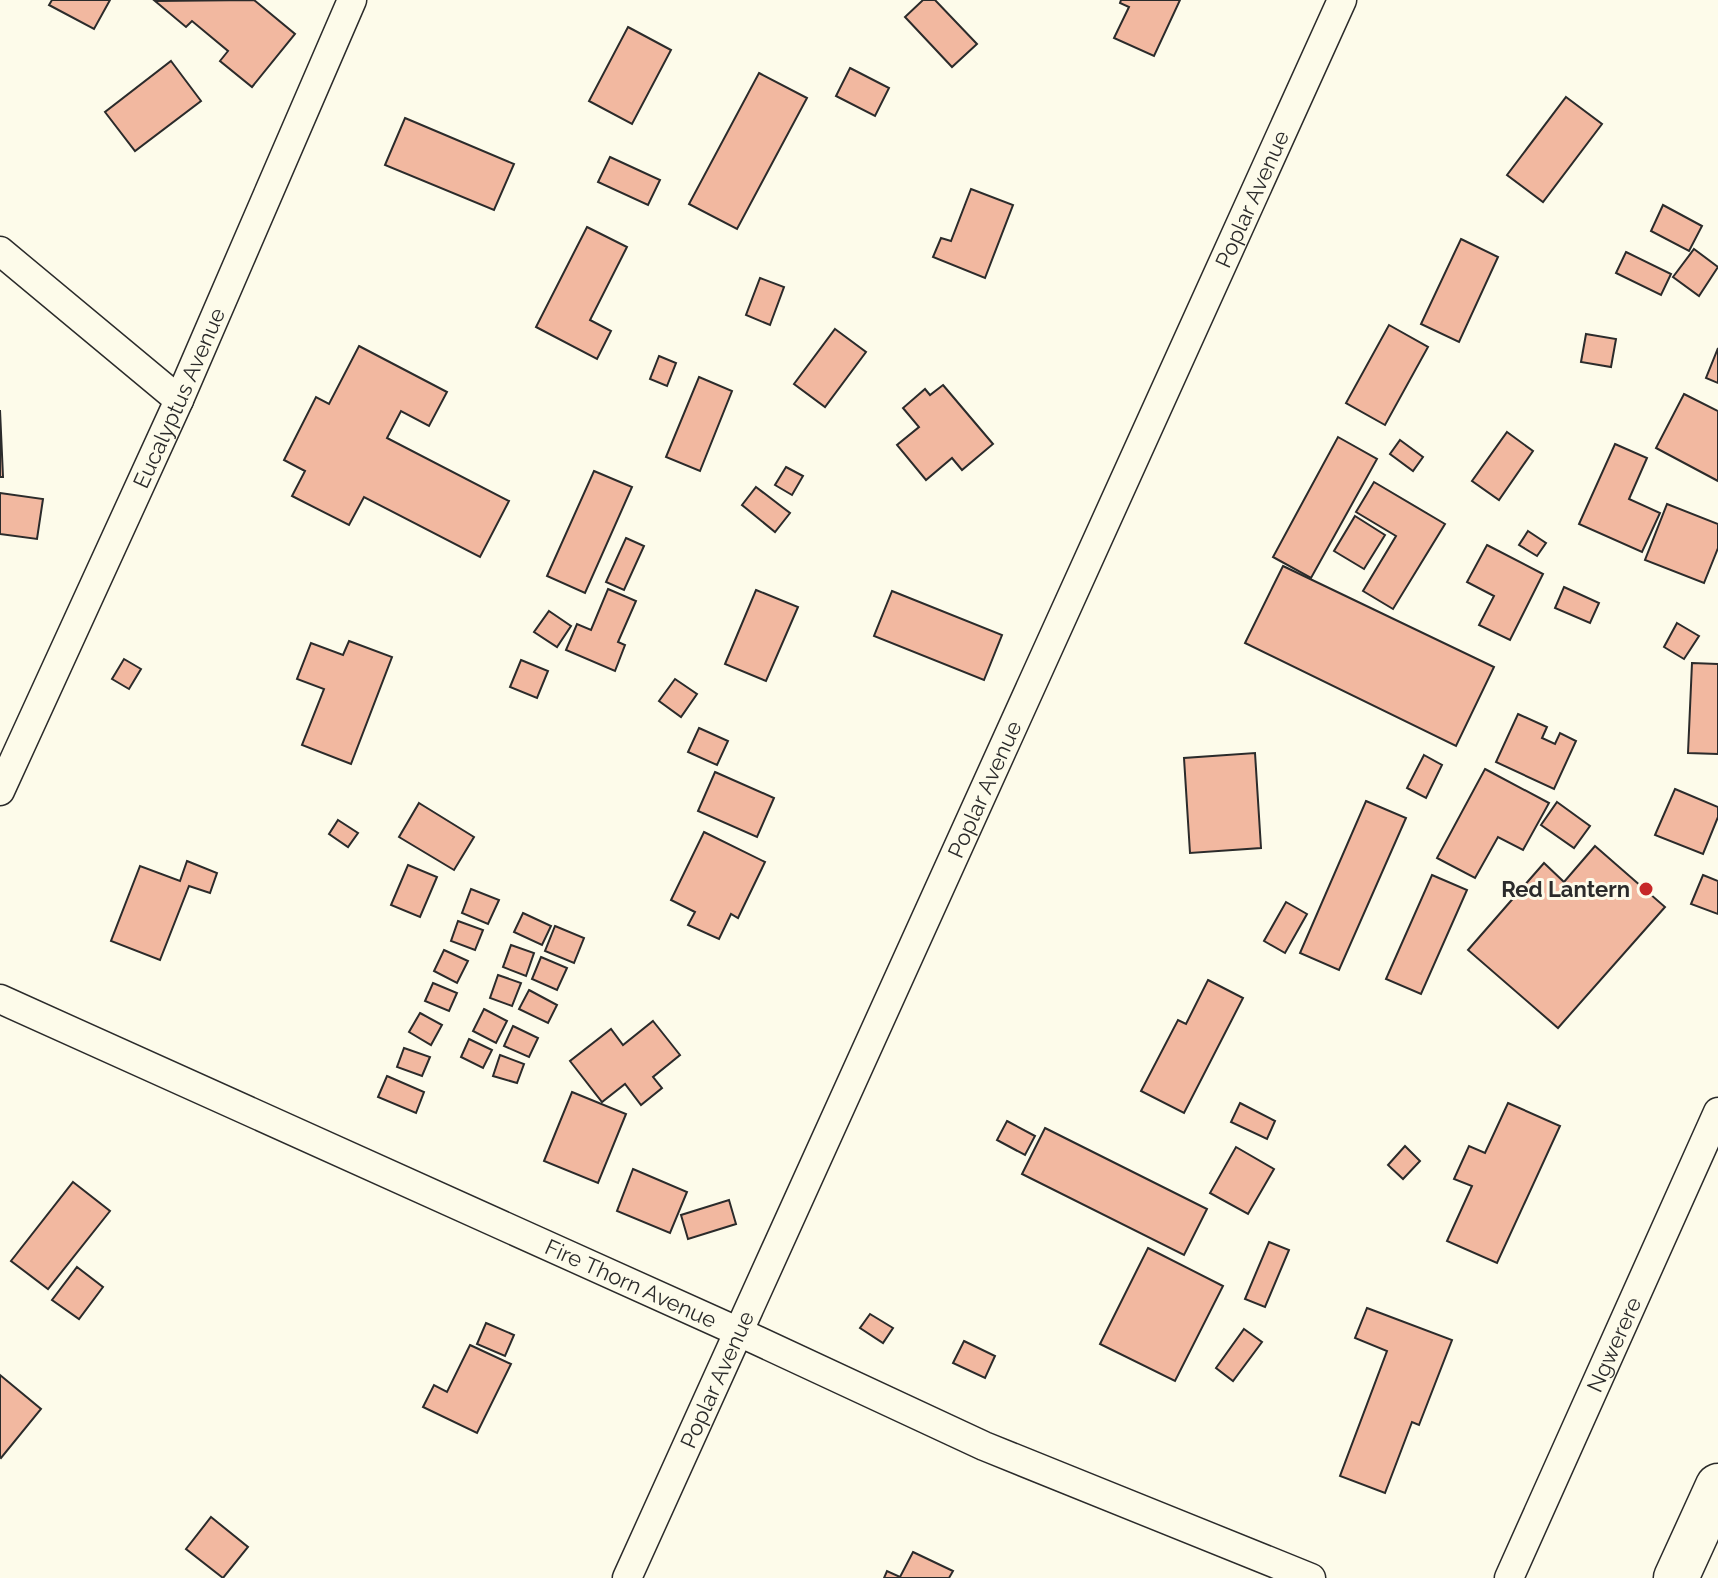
<svg xmlns="http://www.w3.org/2000/svg" width="1718" height="1578" viewBox="0 0 1718 1578" font-family="Raleway,sans-serif">
  <rect width="100%" height="100%" fill="#fdfbea"/>
  <g fill="#f2b8a0" stroke="#2b2b2b" stroke-width="2">
    <path d="M52,0H110L94,29L49,5Z"/>
    <path d="M254,0L295,34L252,87L220,61L228,51L192,21L186,27L155,1Z"/>
    <path d="M923,0H935L977,44L952,67L905,17Z"/>
    <path d="M1121,0H1180L1154,56L1114,38L1129,7L1120,3Z"/>
    <path d="M628,27L671,50L632,124L589,101Z"/>
    <path d="M171,61L201,101L135,151L105,112Z"/>
    <path d="M850,68L889,88L875,116L836,96Z"/>
    <path d="M759,73L807,98L737,229L689,204Z"/>
    <path d="M1566,97L1602,124L1543,202L1507,175Z"/>
    <path d="M405,118L514,164L494,210L385,165Z"/>
    <path d="M610,157L660,180L648,205L598,182Z"/>
    <path d="M971,189L1013,205L985,278L933,257L941,238L951,241Z"/>
    <path d="M1663,205L1702,226L1689,251L1651,231Z"/>
    <path d="M587,227L627,247L590,320L611,331L597,359L536,327Z"/>
    <path d="M1461,239L1498,257L1459,342L1421,324Z"/>
    <path d="M1694,249L1718,267L1699,296L1673,277Z"/>
    <path d="M1626,252L1671,274L1661,295L1616,273Z"/>
    <path d="M760,278L784,287L770,325L746,315Z"/>
    <path d="M1389,325L1428,347L1385,425L1346,403Z"/>
    <path d="M835,329L866,352L825,407L794,384Z"/>
    <path d="M1586,334L1616,339L1611,367L1581,362Z"/>
    <path d="M359,346L447,392L429,426L401,411L387,438L509,501L480,557L364,497L349,525L292,496L305,471L284,460L316,397L329,404Z"/>
    <path d="M1718,348V383L1706,378Z"/>
    <path d="M659,356L676,363L667,386L650,379Z"/>
    <path d="M699,377L732,391L700,471L666,457Z"/>
    <path d="M943,385L993,444L962,470L952,458L926,480L897,445L919,427L903,408L925,389L930,395Z"/>
    <path d="M1684,394L1718,411V481L1656,448Z"/>
    <path d="M0,410L3,477H0Z"/>
    <path d="M1507,432L1533,451L1499,500L1472,481Z"/>
    <path d="M1338,437L1377,459L1311,578L1273,557Z"/>
    <path d="M1400,440L1423,457L1413,471L1390,454Z"/>
    <path d="M1615,444L1647,458L1629,499L1660,513L1642,552L1579,524Z"/>
    <path d="M786,467L803,476L792,495L775,485Z"/>
    <path d="M594,471L632,487L585,593L547,576Z"/>
    <path d="M1374,482L1445,524L1393,609L1363,591L1396,536L1356,512Z"/>
    <path d="M756,487L790,513L775,532L742,505Z"/>
    <path d="M0,493L43,499L37,539L0,534Z"/>
    <path d="M1667,504L1718,524V548L1704,583L1645,560Z"/>
    <path d="M1355,516L1385,535L1364,569L1334,551Z"/>
    <path d="M1528,531L1546,543L1537,556L1519,545Z"/>
    <path d="M626,538L644,546L624,590L606,582Z"/>
    <path d="M1487,545L1543,574L1510,640L1479,625L1494,596L1467,582Z"/>
    <path d="M1283,566L1494,667L1456,746L1245,643Z"/>
    <path d="M1564,587L1599,603L1590,623L1555,608Z"/>
    <path d="M608,589L636,601L618,642L625,645L615,671L566,650L577,624L591,630Z"/>
    <path d="M756,590L798,607L766,681L725,664Z"/>
    <path d="M892,591L1002,635L984,680L874,636Z"/>
    <path d="M549,611L571,626L557,647L534,632Z"/>
    <path d="M1677,623L1699,636L1684,659L1664,647Z"/>
    <path d="M349,641L392,657L351,764L302,745L324,689L297,679L311,643L343,655Z"/>
    <path d="M124,659L141,669L129,689L112,679Z"/>
    <path d="M521,660L548,671L537,698L510,687Z"/>
    <path d="M1692,663L1718,664V754L1688,753Z"/>
    <path d="M675,679L697,694L681,717L659,701Z"/>
    <path d="M1518,714L1547,727L1542,738L1555,744L1560,733L1576,741L1554,789L1496,762Z"/>
    <path d="M699,728L728,741L717,765L688,752Z"/>
    <path d="M1255,753L1261,848L1190,853L1184,758Z"/>
    <path d="M1424,755L1442,765L1426,798L1407,788Z"/>
    <path d="M1485,769L1549,803L1523,850L1498,837L1475,878L1437,858Z"/>
    <path d="M715,772L774,798L757,837L698,811Z"/>
    <path d="M1675,789L1718,807V817L1703,854L1655,835Z"/>
    <path d="M1366,801L1406,818L1339,970L1300,953Z"/>
    <path d="M1557,802L1590,826L1574,848L1541,825Z"/>
    <path d="M419,803L474,837L454,870L399,837Z"/>
    <path d="M338,820L358,833L348,847L329,834Z"/>
    <path d="M704,832L765,862L738,918L731,914L719,939L688,925L695,912L671,900Z"/>
    <path d="M1595,846L1665,907L1558,1028L1468,950L1544,863L1564,882Z"/>
    <path d="M187,861L217,873L210,893L189,886L160,960L111,941L140,866L180,881Z"/>
    <path d="M408,865L437,877L420,917L391,905Z"/>
    <path d="M1432,875L1467,890L1421,994L1386,979Z"/>
    <path d="M1703,875L1718,881V914L1691,904Z"/>
    <path d="M471,889L499,900L488,924L462,913Z"/>
    <path d="M1286,902L1307,914L1285,953L1264,941Z"/>
    <path d="M523,913L551,926L542,945L514,932Z"/>
    <path d="M458,921L483,930L475,950L451,941Z"/>
    <path d="M555,926L584,938L574,963L545,951Z"/>
    <path d="M511,945L534,953L526,976L503,967Z"/>
    <path d="M444,950L468,961L457,983L434,971Z"/>
    <path d="M541,957L567,968L557,990L532,979Z"/>
    <path d="M498,975L521,983L512,1006L490,998Z"/>
    <path d="M1208,980L1243,998L1184,1113L1141,1091L1178,1020L1186,1024Z"/>
    <path d="M433,983L457,993L449,1011L425,1001Z"/>
    <path d="M529,990L557,1005L548,1023L519,1009Z"/>
    <path d="M484,1009L507,1021L496,1043L473,1031Z"/>
    <path d="M420,1013L442,1025L431,1045L409,1032Z"/>
    <path d="M653,1021L680,1055L653,1077L662,1088L641,1105L625,1084L602,1102L570,1061L611,1029L623,1045Z"/>
    <path d="M513,1026L538,1038L529,1057L504,1046Z"/>
    <path d="M469,1039L492,1050L483,1068L461,1057Z"/>
    <path d="M404,1048L430,1057L422,1076L397,1067Z"/>
    <path d="M500,1055L524,1064L517,1083L493,1076Z"/>
    <path d="M387,1076L424,1092L416,1113L378,1097Z"/>
    <path d="M572,1092L626,1114L598,1183L544,1161Z"/>
    <path d="M1240,1103L1275,1121L1267,1139L1231,1122Z"/>
    <path d="M1508,1103L1560,1126L1497,1263L1447,1241L1472,1186L1454,1179L1469,1146L1485,1153Z"/>
    <path d="M1007,1121L1035,1136L1025,1155L997,1140Z"/>
    <path d="M1045,1128L1207,1209L1184,1255L1022,1174Z"/>
    <path d="M1405,1146L1420,1161L1403,1179L1388,1165Z"/>
    <path d="M1236,1147L1274,1169L1248,1214L1210,1193Z"/>
    <path d="M633,1169L687,1192L670,1233L617,1211Z"/>
    <path d="M73,1182L110,1211L48,1289L11,1261Z"/>
    <path d="M729,1200L736,1224L688,1239L681,1215Z"/>
    <path d="M1269,1242L1289,1250L1265,1307L1245,1299Z"/>
    <path d="M1148,1248L1223,1286L1175,1381L1100,1344Z"/>
    <path d="M77,1267L103,1287L79,1319L52,1300Z"/>
    <path d="M1367,1308L1452,1340L1419,1425L1412,1422L1385,1493L1340,1476L1387,1351L1355,1338Z"/>
    <path d="M870,1314L893,1328L883,1343L860,1328Z"/>
    <path d="M486,1323L514,1335L505,1356L477,1344Z"/>
    <path d="M1244,1329L1262,1342L1233,1381L1216,1368Z"/>
    <path d="M964,1341L995,1356L985,1378L953,1363Z"/>
    <path d="M470,1345L511,1364L477,1433L423,1407L434,1385L447,1392Z"/>
    <path d="M0,1375L41,1409L1,1458L0,1457Z"/>
    <path d="M211,1517L248,1547L223,1578L186,1549Z"/>
    <path d="M913,1552L953,1571L949,1578H884L887,1571L900,1577Z"/>
  </g>
  <g fill="none" stroke-linecap="round" stroke-linejoin="round">
    <defs>
      <g id="street">
        <path d="M0,251L179,400"/>
        <path id="s1" d="M0,791L179,400L352,0"/>
        <path id="s2" d="M0,999L739,1332L984,1446L1311,1578"/>
        <path id="s3" d="M627,1578L1342,0"/>
        <path id="s4" d="M1509,1578L1718,1112"/>
      </g>
      <path id="primary" d="M1676,1578L1718,1486"/>
    </defs>
    <use href="#street" stroke="#2b2b2b" stroke-width="31"/>
    <use href="#primary" stroke="#2b2b2b" stroke-width="47"/>
    <use href="#street" stroke="#fdfbea" stroke-width="28"/>
    <use href="#primary" stroke="#fdfbea" stroke-width="44"/>
  </g>
  <circle fill="#c62828" stroke="#fdfbea" stroke-width="3" cx="1646" cy="889" r="8"/>
  <g text-anchor="middle" dominant-baseline="central" stroke-width="6" stroke-linejoin="round" paint-order="stroke">
    <g font-size="22" fill="#2b2b2b" stroke="#fdfbea">
      <text stroke="none"><textPath href="#s3" startOffset="1514">Poplar Avenue</textPath></text>
      <text stroke="none"><textPath href="#s1" startOffset="432">Eucalyptus Avenue</textPath></text>
      <text stroke="none"><textPath href="#s3" startOffset="866">Poplar Avenue</textPath></text>
      <text stroke="none"><textPath href="#s2" startOffset="692">Fire Thorn Avenue</textPath></text>
      <text stroke="none"><textPath href="#s4" startOffset="256">Ngwerere</textPath></text>
      <text stroke="none"><textPath href="#s3" startOffset="218">Poplar Avenue</textPath></text>
    </g>
    <g font-size="22" font-weight="bold" fill="#2b2b2b" stroke="#fdfbea" text-anchor="end">
      <text x="1630" y="889">Red Lantern</text>
    </g>
  </g>
</svg>
